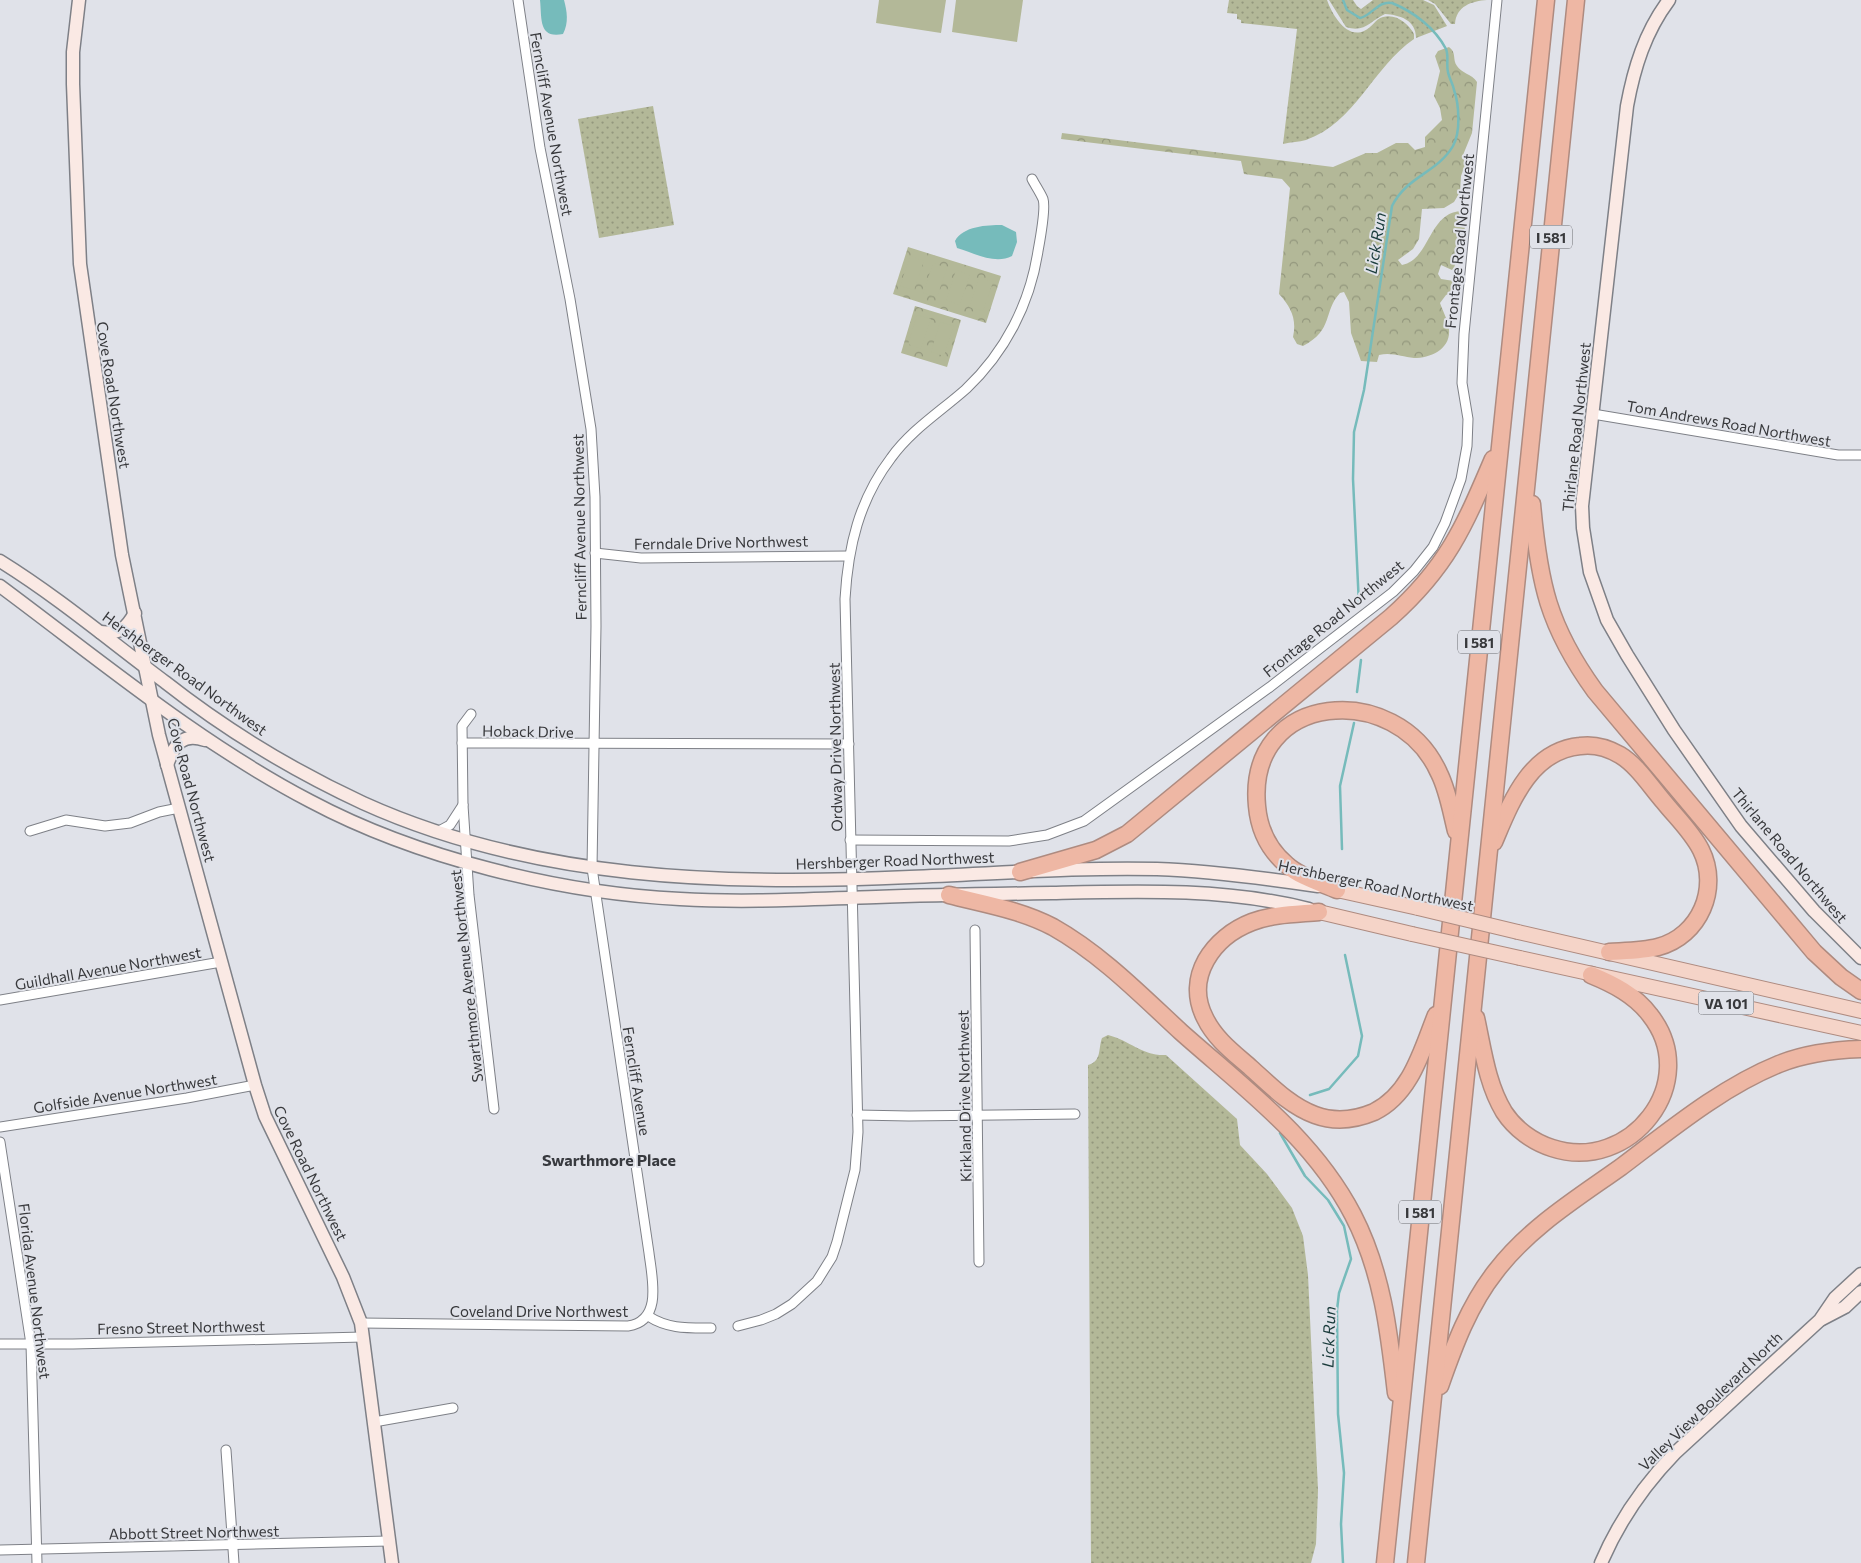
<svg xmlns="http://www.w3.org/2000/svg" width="1861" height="1563" viewBox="0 0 1861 1563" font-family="Commissioner,sans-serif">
  <defs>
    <pattern id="grass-dots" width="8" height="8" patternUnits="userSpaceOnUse" patternTransform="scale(1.25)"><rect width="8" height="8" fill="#b3b898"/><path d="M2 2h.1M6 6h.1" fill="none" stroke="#93977d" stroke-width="1.8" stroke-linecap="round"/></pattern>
    <pattern id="forest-crowns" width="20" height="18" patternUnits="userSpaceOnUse" patternTransform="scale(1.25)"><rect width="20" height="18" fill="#b3b898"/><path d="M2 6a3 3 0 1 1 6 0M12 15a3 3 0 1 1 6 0" fill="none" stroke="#93977d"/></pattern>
  </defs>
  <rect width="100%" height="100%" fill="#e0e2e9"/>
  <g fill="url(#grass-dots)">
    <path d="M1229,0H1327C1332,14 1346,39 1364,31C1372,28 1375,19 1383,17C1396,13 1409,24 1414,34V39C1373,67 1355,123 1306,140C1299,142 1291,142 1283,144L1297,29L1241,23V20L1237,19V14L1227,13Z"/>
    <path d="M1329,0H1353L1357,6L1361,9L1373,0H1423L1434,5L1447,26L1416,38C1416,20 1400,15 1385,14C1370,21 1365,33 1346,27Z"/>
    <path d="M1428,0H1487C1472,1 1456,6 1455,24H1451L1435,4Z"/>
    <path d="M653,106L674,225L599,238L578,119Z"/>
    <path d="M1108,1035C1131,1041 1142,1056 1166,1055L1237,1119L1240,1145L1267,1174L1292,1208L1303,1236L1308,1275L1318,1490L1316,1544L1311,1563H1091L1088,1065C1102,1061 1098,1049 1102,1038Z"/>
  </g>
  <g fill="url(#forest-crowns)">
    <path d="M1449,47C1457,53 1452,59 1457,66C1461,73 1472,74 1477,82L1472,133L1463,155L1465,165L1461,176L1460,192L1454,202L1444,208L1422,209L1419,239L1413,249L1398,260L1402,265C1431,259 1428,212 1462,211C1471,224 1458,253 1454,268L1452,270L1441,265L1438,274L1441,279L1454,281L1457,286L1456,291L1446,295L1440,303C1443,312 1448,320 1449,329C1451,349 1431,358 1414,358C1402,357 1392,352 1379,355L1377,362L1361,361L1351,333L1349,302L1344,292L1340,293C1323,311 1334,330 1303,346L1297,344L1293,337C1297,319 1291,307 1279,294L1290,188L1282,179L1244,174L1241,161L1061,139L1062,133L1333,167L1366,153H1377L1396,143H1408L1415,150L1425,147V137L1442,120L1440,108L1434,96L1440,71L1435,56L1438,51Z"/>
    <path d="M908,247L1001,276L986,323L893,294Z"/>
    <path d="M915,306L961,320L947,367L901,353Z"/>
  </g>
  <g fill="#b3b898">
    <path d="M879,0H946L941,33L876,23Z"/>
    <path d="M956,0H1023L1017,42L952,32Z"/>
    <path d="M910,256L924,261L914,290L900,286Z"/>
    <path d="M933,263L947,268L937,297L923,293Z"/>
    <path d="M956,270L970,275L960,305L946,300Z"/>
    <path d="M979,277L993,282L983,311L969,307Z"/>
    <path d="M917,315L931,319L921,349L908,344Z"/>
    <path d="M940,322L954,326L944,356L931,352Z"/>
  </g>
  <g fill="#76bbbb">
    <path d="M540,0H564C567,11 569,23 563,34C538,39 542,18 540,0Z"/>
    <path d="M1002,225L1016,232L1017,242L1012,256C995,265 974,253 957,248L955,241C963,226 987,225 1002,225Z"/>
  </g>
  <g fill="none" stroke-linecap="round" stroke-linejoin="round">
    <g stroke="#76bbbb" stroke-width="2.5">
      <path d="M1343,0L1347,10L1360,18C1371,16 1379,0 1392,3C1414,12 1435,28 1446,49C1449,56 1446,65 1448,72C1449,78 1453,84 1454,90C1459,104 1461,132 1453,146C1437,173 1407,176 1392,206L1364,390L1354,432L1353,479L1359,605"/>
      <path d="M1357,692L1361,660"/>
      <path d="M1342,849L1340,786L1354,723"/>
      <path d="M1310,1095L1329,1089L1358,1056L1362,1036L1345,955"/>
      <path d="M1280,1133L1305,1176L1328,1200L1344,1226L1351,1259L1339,1293L1337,1310L1338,1414L1344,1473L1341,1524L1343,1563"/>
    </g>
    <defs>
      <g id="street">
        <path d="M1593,414L1838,455H1861"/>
        <path d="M595,553L641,558L848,556"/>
        <path d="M471,714L462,726L463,805L469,895L494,1109"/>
        <path d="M462,743L849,744"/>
        <path d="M30,831L66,820L105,826L130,823L159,812L179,808"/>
        <path d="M439,831L450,825L463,805"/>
        <path d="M850,840L1009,841L1047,835L1084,821L1270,687L1393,592L1414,571L1433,547L1445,523L1461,479L1467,446L1468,419L1462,383L1464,334L1497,0"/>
        <path d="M975,930L979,1262"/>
        <path d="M0,1000L221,962"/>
        <path d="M857,1115L909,1116L1075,1114"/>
        <path d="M0,1127L187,1098L255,1085"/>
        <path d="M0,1142L31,1344L37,1563"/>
        <path d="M648,1316C668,1329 687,1328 711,1328"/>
        <path d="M361,1323L628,1326C663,1321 652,1278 649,1253L592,868L596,626L595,497L591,429L570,299L540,148L518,0"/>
        <path d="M738,1326L761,1320L776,1314L792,1304L817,1281L832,1257L837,1242L855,1170L858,1132L845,599C848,547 859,500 891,458C911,430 940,412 966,389C1005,352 1030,304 1038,251C1040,240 1046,208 1043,199C1040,192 1035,185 1032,179"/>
        <path d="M0,1344H73L363,1337"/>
        <path d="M374,1422L453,1408"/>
        <path d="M226,1450L234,1563"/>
        <path d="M0,1550L389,1541"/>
      </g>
      <g id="secondary">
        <path d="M79,0L73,52V84L80,264L122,555L159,735L255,1085L265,1116L343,1277L361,1323L392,1563"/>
        <path d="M1669,0C1645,32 1634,68 1627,106L1582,506L1583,528L1590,572L1607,620L1627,655L1674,730L1741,826L1814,911L1861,958"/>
        <path d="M0,561C58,597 110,641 165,682C226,730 292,770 363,803C533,880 726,886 910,877C992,874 1075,867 1157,869C1211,871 1264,878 1318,886"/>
        <path d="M0,586C101,661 199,743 310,801C417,858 560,893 680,899C746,903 811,899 876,897C935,895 993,894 1052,893C1138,891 1225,888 1309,909"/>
        <path d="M100,632C120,634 126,629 135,613"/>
        <path d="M167,765C174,745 182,732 205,740"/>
        <path d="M1822,1319L1845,1307L1861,1292"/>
        <path d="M1601,1563C1619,1521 1643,1486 1675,1453L1820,1320L1835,1298L1861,1274"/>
      </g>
      <g id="primary">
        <path d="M1337,890L1418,908"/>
        <path d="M1319,912L1412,934"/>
        <path d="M1518,932L1861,1011"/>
        <path d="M1520,958L1861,1033"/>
      </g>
      <g id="highway">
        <path d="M1532,504C1539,583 1548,626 1595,691L1814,952L1841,977L1861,991"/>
        <path d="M1494,842C1511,802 1530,751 1580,746C1594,744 1608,748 1620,755C1638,766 1650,786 1664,802C1676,817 1692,832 1701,850C1720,888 1700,936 1658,947C1643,951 1625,951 1609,952"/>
        <path d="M1020,872L1096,850L1127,834L1391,617C1447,567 1464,527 1493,459"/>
        <path d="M1337,890C1321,883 1300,877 1287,865C1269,850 1259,829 1257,806C1246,691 1397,679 1439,773C1448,791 1451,811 1456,831"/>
        <path d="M949,895C984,904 1021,910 1053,927C1101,954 1141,995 1181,1032C1244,1088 1313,1138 1353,1215C1382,1271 1389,1331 1396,1393"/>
        <path d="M1319,912C1297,914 1273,914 1252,922C1213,937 1184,977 1205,1018C1215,1039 1234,1053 1251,1068C1270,1085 1290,1106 1315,1115C1334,1122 1355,1120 1374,1112C1411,1094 1422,1050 1436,1015"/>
        <path d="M1476,1018C1483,1050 1487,1084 1504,1112C1515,1129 1533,1142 1552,1148C1630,1174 1703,1082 1650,1015C1635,995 1613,984 1591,975"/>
        <path d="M1440,1386C1454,1346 1469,1305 1496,1271C1530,1227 1576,1199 1621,1167C1670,1130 1722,1087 1779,1064C1806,1053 1833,1050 1861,1049"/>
        <path d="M1385,1563L1546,0"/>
        <path d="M1416,1563L1576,0"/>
      </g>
    </defs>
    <use href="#street" stroke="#7e8087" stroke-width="11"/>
    <use href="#secondary" stroke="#7e8087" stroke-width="15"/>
    <use href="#primary" stroke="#ae8b80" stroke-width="16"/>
    <use href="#highway" stroke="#ae8b80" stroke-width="19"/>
    <use href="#street" stroke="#fff" stroke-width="9"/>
    <use href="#secondary" stroke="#fae9e4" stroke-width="12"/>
    <use href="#primary" stroke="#f5d4c8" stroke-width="14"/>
    <use href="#highway" stroke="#eeb7a4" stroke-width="16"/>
    <defs>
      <g id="primary-bridge">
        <path d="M1418,908L1518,932"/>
        <path d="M1412,934L1520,958"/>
      </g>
    </defs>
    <use href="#primary-bridge" stroke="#ae8b80" stroke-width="16" stroke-linecap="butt"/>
    <use href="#primary-bridge" stroke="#f5d4c8" stroke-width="14"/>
  </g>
  <g text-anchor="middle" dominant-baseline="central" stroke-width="4" stroke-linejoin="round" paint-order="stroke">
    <g fill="#e0e2e9" stroke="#6a6c70" stroke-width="1">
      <rect x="1530" y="225.5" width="42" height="23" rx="4"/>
      <rect x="1458" y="630.5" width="42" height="23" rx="4"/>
      <rect x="1698.5" y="991.5" width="55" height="23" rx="4"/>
      <rect x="1399" y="1200.5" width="42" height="23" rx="4"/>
    </g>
    <g font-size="14" font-weight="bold" fill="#38393c">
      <text x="1551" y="237">I 581</text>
      <text x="1479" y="642">I 581</text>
      <text x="1726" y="1003">VA 101</text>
      <text x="1420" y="1212">I 581</text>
    </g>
    <g font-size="15" fill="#38393c" stroke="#e0e2e9">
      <text transform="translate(552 124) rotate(80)">Ferncliff Avenue Northwest</text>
      <text transform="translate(1459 241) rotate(-84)">Frontage Road Northwest</text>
      <text transform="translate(114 395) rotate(81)">Cove Road Northwest</text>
      <text transform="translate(1729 423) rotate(10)">Tom Andrews Road Northwest</text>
      <text transform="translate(1576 427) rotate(-84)">Thirlane Road Northwest</text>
      <text transform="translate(579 527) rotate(-91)">Ferncliff Avenue Northwest</text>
      <text transform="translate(721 542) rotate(-1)">Ferndale Drive Northwest</text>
      <text transform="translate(1333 618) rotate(-39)">Frontage Road Northwest</text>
      <text transform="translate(185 673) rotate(36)">Hershberger Road Northwest</text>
      <text transform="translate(528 731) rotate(1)">Hoback Drive</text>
      <text transform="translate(835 747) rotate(-91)">Ordway Drive Northwest</text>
      <text transform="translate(192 790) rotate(75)">Cove Road Northwest</text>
      <text transform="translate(1790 855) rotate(50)">Thirlane Road Northwest</text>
      <text transform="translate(895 860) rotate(-2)">Hershberger Road Northwest</text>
      <text transform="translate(1376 885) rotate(12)">Hershberger Road Northwest</text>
      <text transform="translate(108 968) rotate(-10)">Guildhall Avenue Northwest</text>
      <text transform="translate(466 976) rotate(-96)">Swarthmore Avenue Northwest</text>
      <text transform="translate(637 1081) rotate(81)">Ferncliff Avenue</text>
      <text transform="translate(125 1093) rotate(-9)">Golfside Avenue Northwest</text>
      <text transform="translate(964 1096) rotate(-91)">Kirkland Drive Northwest</text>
      <text transform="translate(311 1173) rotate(64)">Cove Road Northwest</text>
      <text transform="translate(35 1291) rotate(83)">Florida Avenue Northwest</text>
      <text x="539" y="1311">Coveland Drive Northwest</text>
      <text transform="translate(181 1327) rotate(-1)">Fresno Street Northwest</text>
      <text transform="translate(1710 1401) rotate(-44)">Valley View Boulevard North</text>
      <text transform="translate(194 1532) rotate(-1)">Abbott Street Northwest</text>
    </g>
    <g font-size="16" font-style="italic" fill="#193b3b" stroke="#e0e2e9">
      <text transform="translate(1375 243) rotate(-81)">Lick Run</text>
      <text transform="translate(1328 1337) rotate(-88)">Lick Run</text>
    </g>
    <g font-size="16" font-weight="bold" fill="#383a3f" stroke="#e0e2e9">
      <text x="609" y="1159">Swarthmore Place</text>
    </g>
  </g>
</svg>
